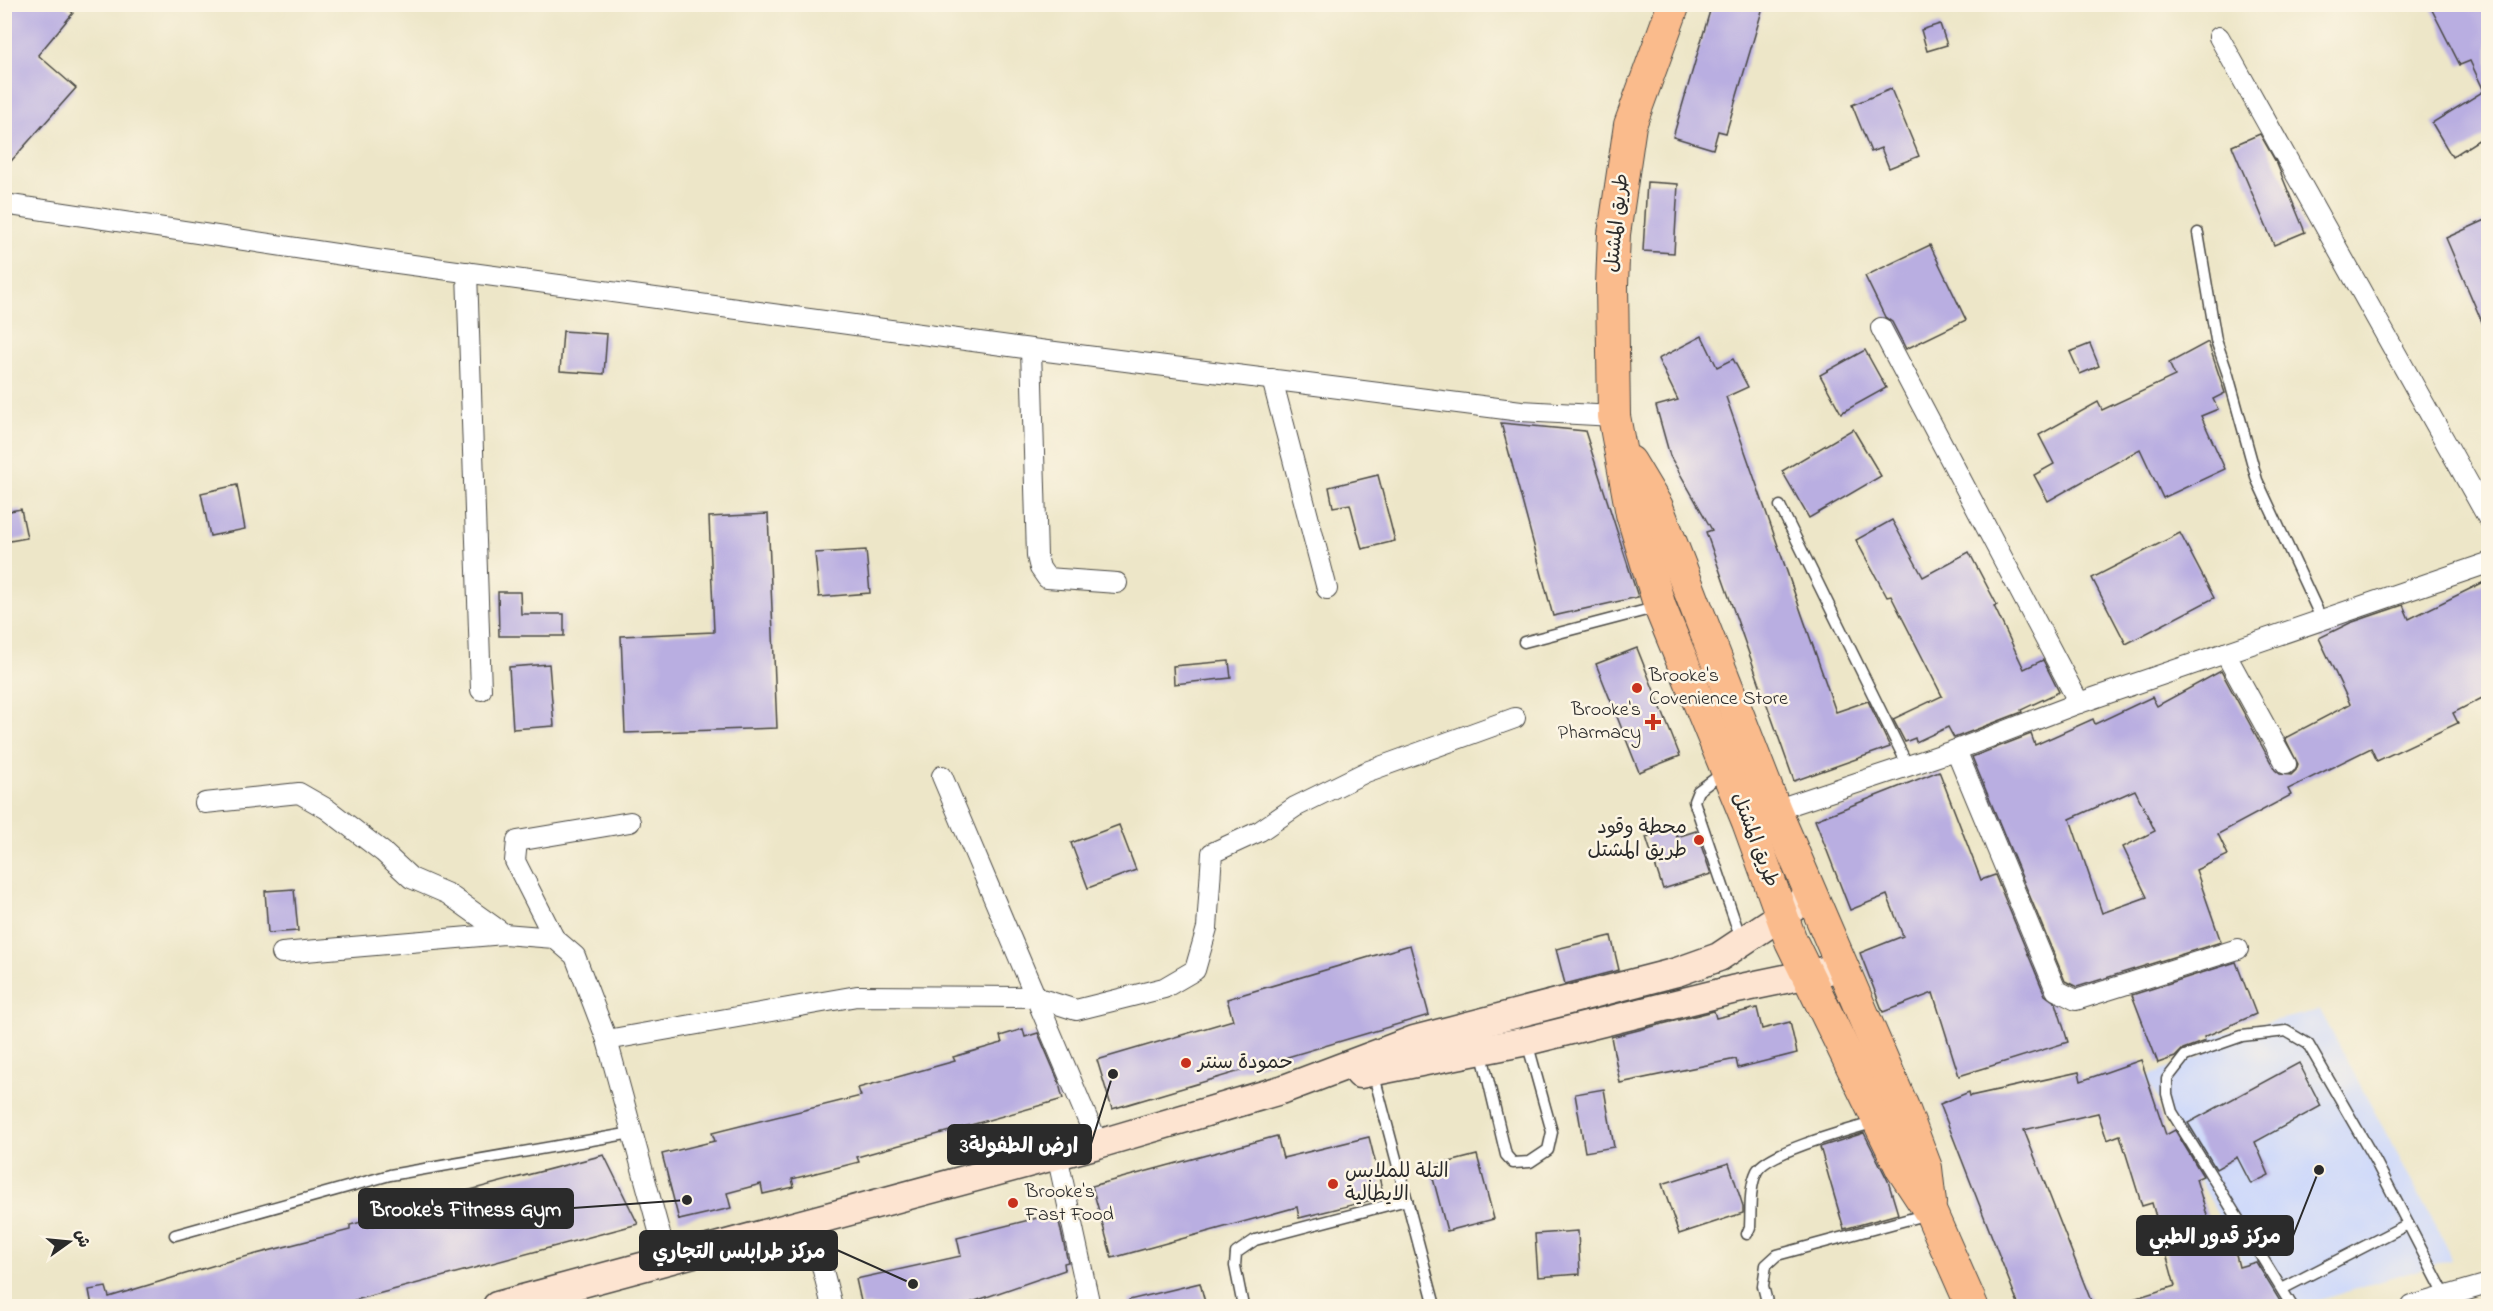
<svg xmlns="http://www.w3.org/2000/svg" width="2493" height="1311" viewBox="0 0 2493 1311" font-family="'Indie Flower','Playpen Sans Arabic',sans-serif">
  <rect width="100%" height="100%" fill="#fcf5e5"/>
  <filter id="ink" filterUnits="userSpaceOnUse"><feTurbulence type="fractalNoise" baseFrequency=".0167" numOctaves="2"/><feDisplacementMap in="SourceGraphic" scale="12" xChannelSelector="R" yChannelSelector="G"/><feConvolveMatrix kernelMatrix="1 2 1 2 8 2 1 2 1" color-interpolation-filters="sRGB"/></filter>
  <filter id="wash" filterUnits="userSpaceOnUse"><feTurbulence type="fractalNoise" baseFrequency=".008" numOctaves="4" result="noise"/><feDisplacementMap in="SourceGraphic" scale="24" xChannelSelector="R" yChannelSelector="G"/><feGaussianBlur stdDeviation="1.35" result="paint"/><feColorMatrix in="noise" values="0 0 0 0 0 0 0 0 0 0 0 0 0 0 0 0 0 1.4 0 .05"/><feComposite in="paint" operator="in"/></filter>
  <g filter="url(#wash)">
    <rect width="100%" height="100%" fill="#ede6c8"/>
    <path fill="#d0daf9" d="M2320,1010L2446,1245L2451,1260L2300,1306H2266L2146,1077L2204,1055L2213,1035Z"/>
    <g id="blocks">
      <g fill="#b9aee1" fill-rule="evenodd">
        <path d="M4,4H63L73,13L38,55L76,88L4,169Z"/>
        <path d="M1712,4H1764L1726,133L1718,131L1713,149L1673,137Z"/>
        <path d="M2429,4H2488V134L2452,157L2432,123L2484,91L2470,61L2460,65Z"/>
        <path d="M1940,24L1947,45L1927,51L1921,30Z"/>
        <path d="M1891,89L1919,156L1889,168L1881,148L1871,152L1852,105Z"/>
        <path d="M2260,134L2277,164L2305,232L2274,245L2232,146Z"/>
        <path d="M1647,182L1678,184L1674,253L1643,251Z"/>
        <path d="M2488,219V336L2446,238Z"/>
        <path d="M1930,245L1966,320L1906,349L1892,322L1885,317L1865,276Z"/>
        <path d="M563,331L607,334L604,374L560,371Z"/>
        <path d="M1702,336L1717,367L1733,359L1748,387L1726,397L1836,712L1868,701L1890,747L1794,781L1706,532L1712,530L1670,456L1656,406L1678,400L1658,359Z"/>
        <path d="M2208,342L2225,393L2213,399L2218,409L2201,416L2225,469L2163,498L2140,449L2048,501L2034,475L2054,464L2039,435L2098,402L2102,410L2175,376L2169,363Z"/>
        <path d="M2090,344L2099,366L2080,374L2070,352Z"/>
        <path d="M1865,350L1886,388L1841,413L1820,375Z"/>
        <path d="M1501,423L1585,431L1638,597L1553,616Z"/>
        <path d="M1853,429L1881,476L1809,518L1782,471Z"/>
        <path d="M1378,475L1395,541L1362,549L1350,504L1333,507L1329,487Z"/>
        <path d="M237,485L245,529L210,536L201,493Z"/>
        <path d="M21,509L27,538L4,542V512Z"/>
        <path d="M768,514L777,728L625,733L621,636L714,632L709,517Z"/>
        <path d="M1892,520L1923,577L1969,552L1997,605L1994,606L2024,669L2043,660L2059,692L2021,710L2022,712L1954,738L1948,727L1916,742L1915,738L1905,742L1893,719L1942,696L1891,596L1887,597L1856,540Z"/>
        <path d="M2180,533L2214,598L2126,644L2092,578Z"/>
        <path d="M866,550L870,593L819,597L815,553Z"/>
        <path d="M2488,580V695L2453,713L2458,723L2377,761L2371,748L2288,789L2291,795L2218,834L2228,855L2196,870L2221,942L2077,987L2065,981L1972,757L2031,734L2035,745L2093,719L2095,724L2152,697L2157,706L2221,671L2275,770L2280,774L2291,775L2296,770L2298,764L2285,738L2350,704L2319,638L2350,623L2403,605L2409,619ZM2135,790L2155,831L2123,847L2147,897L2102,913L2070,819Z"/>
        <path d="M498,592H520L521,614H564V636H499Z"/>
        <path d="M1637,648L1680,756L1639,772L1596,664Z"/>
        <path d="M1229,661L1231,678L1174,684L1173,666Z"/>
        <path d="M549,664L554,726L513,729L509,667Z"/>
        <path d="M1939,771L1981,880L1995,875L2045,995L2056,1003L2068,1042L1959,1076L1933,993L1883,1012L1860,953L1903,936L1887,895L1850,910L1815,820Z"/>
        <path d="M1119,825L1136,870L1088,888L1071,843Z"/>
        <path d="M1674,828L1677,837L1696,831L1711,874L1663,889L1646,837Z"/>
        <path d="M294,889L298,931L268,933L265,891Z"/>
        <path d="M1611,936L1619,970L1565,984L1556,949Z"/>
        <path d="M1410,945L1429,1015L1112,1109L1097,1060L1233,1020L1227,999Z"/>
        <path d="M2236,962L2256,1014L2204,1037L2205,1041L2183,1049L2175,1057L2158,1063L2132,995Z"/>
        <path d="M1757,1008L1762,1029L1790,1022L1797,1053L1738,1068L1736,1059L1620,1083L1611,1037L1714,1011L1716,1018Z"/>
        <path d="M1023,1029L1025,1037L1038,1033L1058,1080L1063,1099L857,1157L859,1162L792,1179L794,1187L763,1194L761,1184L727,1193L731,1208L679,1220L662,1154L715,1141L712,1133L861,1096L858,1088L955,1061L953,1057L1002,1043L1000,1036Z"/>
        <path d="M2141,1060L2166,1135L2175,1130L2203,1176L2196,1179L2212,1232L2229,1228L2239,1267L2256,1262L2283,1306H2123V1302L2175,1286L2152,1203L2142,1206L2120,1135L2107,1140L2098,1113L2024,1130L2093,1306H2019L1940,1104L1969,1092L1970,1096L2079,1072L2081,1081Z"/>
        <path d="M2299,1063L2321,1106L2255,1142L2269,1175L2251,1184L2237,1157L2216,1169L2188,1123Z"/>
        <path d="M1604,1089L1614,1147L1585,1152L1575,1094Z"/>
        <path d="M1864,1133L1888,1181L1898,1214L1844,1229L1820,1147Z"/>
        <path d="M1277,1136L1283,1158L1369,1137L1384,1197L1299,1218L1297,1207L1112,1258L1092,1186Z"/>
        <path d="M604,1155L638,1224L333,1306H92L89,1290L106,1287L109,1297L225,1262L350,1230V1225L365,1221L368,1227L423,1212L420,1203Z"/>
        <path d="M1477,1155L1494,1219L1447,1231L1430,1167Z"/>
        <path d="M1729,1163L1743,1206V1213L1679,1234L1662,1184Z"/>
        <path d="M1057,1213L1068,1262L1064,1263L1065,1270L972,1302L973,1306H862L856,1279L961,1256L957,1238Z"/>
        <path d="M1578,1231L1580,1274L1538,1277L1535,1234Z"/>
        <path d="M1200,1283L1206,1306H1130L1129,1300Z"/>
      </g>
    </g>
  </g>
  <g filter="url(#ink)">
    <use href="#blocks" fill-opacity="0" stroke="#484743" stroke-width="1.5"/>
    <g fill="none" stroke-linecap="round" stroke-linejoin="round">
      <defs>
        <g id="service">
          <path d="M2198,233L2216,340L2228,375L2257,480L2322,620"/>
          <path d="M1780,506L1908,766"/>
          <path d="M1524,642L1658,607"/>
          <path d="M1724,772L1698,791L1694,801L1741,939"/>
          <path d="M1481,1050L1506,1155L1513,1163L1530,1162L1548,1150L1552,1132L1527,1042"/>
          <path d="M1373,1072L1435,1306"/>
          <path d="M1747,1234L1750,1227C1751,1210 1749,1187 1757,1171C1768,1151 1852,1129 1876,1122"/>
          <path d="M175,1235L390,1175L632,1133"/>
          <path d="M2282,1289L2408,1224"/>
          <path d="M1243,1306L1235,1266L1236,1253L1255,1240L1407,1200"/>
          <path d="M1768,1306L1763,1286L1766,1265L1777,1255L1928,1214"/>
          <path d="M2292,1306L2172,1112L2167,1094V1079L2185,1056L2242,1036L2286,1031L2308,1044L2376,1162L2446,1297"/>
        </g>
        <g id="minor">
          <path d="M2219,37L2488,518"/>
          <path d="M4,204L383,261L1031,349L1521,411L1614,416"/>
          <path d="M467,272L481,690"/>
          <path d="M1881,328L2079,703"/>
          <path d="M1031,349L1037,556L1040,568L1047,578L1117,583"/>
          <path d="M1272,379L1327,589"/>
          <path d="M2225,653L2286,764"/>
          <path d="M1956,750L2056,990L2076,1000L2238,949"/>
          <path d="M942,776L1098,1144"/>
          <path d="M205,803L299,793L327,809L383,852L411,878L448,894L504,934"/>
          <path d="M1775,810L1956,750L2079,703L2488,563"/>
          <path d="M630,822L517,841L515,861L554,938L575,956L607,1040L667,1260"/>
          <path d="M282,953L504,934L554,938"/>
          <path d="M607,1040L857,996L1035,997L1076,1010L1164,988L1195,970L1207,928L1212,853L1260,831L1295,807L1366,772L1515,718"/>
          <path d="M1057,1155L1090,1306"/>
          <path d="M811,1223L832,1306"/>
          <path d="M2412,1306L2488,1284"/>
        </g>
        <g id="secondary">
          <path d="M1360,1074L1527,1041L1732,990L1843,967"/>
          <path d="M497,1306L1098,1144L1284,1089L1414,1040L1677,972L1719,957L1812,895"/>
        </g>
        <g id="primary">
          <path d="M1674,4L1630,125L1614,234L1612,285L1614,416L1632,514L1660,607L1748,822L1791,941L1902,1169L1931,1213L1972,1306"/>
          <path d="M1630,462L1657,507L1775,810L1904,1110L1926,1168L1930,1203"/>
        </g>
      </defs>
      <use href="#service" stroke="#484743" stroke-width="13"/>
      <use href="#minor" stroke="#484743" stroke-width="22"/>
      <use href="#secondary" stroke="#484743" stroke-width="31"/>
      <use href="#primary" stroke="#484743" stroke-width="34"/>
      <use href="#service" stroke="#fff" stroke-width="10"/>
      <use href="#minor" stroke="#fff" stroke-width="20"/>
      <use href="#secondary" stroke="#fde4d1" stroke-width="28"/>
      <use href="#primary" stroke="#fabb8c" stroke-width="32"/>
    </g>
  </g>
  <g fill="#c8321e" stroke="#fcf5e5" stroke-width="2">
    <circle cx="1637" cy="688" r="6"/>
    <path d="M1650 713h6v6h6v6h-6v6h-6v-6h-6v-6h6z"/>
    <circle cx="1699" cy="840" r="6"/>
    <circle cx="1186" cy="1063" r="6"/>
    <circle cx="1333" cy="1184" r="6"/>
    <circle cx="1013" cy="1203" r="6"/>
  </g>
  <g text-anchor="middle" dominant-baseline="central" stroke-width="5" stroke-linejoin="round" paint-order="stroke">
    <g font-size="20" fill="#2b2b2b" stroke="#fcf5e5">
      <text transform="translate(1618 223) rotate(-84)">طريق المشتل</text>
      <text transform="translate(1754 840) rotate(69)">طريق المشتل</text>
    </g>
    <g font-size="20" fill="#2b2b2b" stroke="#fcf5e5" text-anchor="start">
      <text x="1649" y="676">Brooke's<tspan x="1649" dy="23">Covenience Store</tspan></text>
      <text x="1641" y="710" text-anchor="end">Brooke's<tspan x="1641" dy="23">Pharmacy</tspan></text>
      <text x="1687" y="828" text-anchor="end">محطة وقود<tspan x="1687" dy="23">طريق المشتل</tspan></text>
      <text x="1198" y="1063">حمودة سنتر</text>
      <text x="1345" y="1172">التلة للملابس<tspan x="1345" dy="23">الايطالية</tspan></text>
      <text x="1025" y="1192">Brooke's<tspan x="1025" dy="23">Fast Food</tspan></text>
    </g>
  </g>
  <path fill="none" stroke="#2b2b2b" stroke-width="2" d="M1113 1074L1091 1144M687 1200L573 1208M2319 1170L2293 1236M913 1284L837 1250"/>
  <g fill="#2b2b2b" stroke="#fcf5e5" stroke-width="2">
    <circle cx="1113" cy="1074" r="6"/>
    <circle cx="687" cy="1200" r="6"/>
    <circle cx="2319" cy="1170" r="6"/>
    <circle cx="913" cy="1284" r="6"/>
  </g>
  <g fill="#2b2b2b" stroke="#2b2b2b" stroke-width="2">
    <rect x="948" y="1125" width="143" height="39" rx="6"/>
    <rect x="359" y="1189" width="214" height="39" rx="6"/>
    <rect x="2137" y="1216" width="156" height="39" rx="6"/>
    <rect x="640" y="1231" width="197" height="39" rx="6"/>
  </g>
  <g font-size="21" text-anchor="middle" font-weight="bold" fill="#fff">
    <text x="1019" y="1152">ارض الطفولة3</text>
    <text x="466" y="1216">Brooke's Fitness Gym</text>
    <text x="2215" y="1243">مركز قدور الطبي</text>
    <text x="739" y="1258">مركز طرابلس التجاري</text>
  </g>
  <rect width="2493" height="1311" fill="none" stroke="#fcf5e5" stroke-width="24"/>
  <g transform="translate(69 1242) rotate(75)" stroke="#fcf5e5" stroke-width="4.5" paint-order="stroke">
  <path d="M0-4.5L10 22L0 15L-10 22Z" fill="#2b2b2b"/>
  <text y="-9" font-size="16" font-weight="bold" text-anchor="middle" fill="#2b2b2b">ش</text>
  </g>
</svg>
